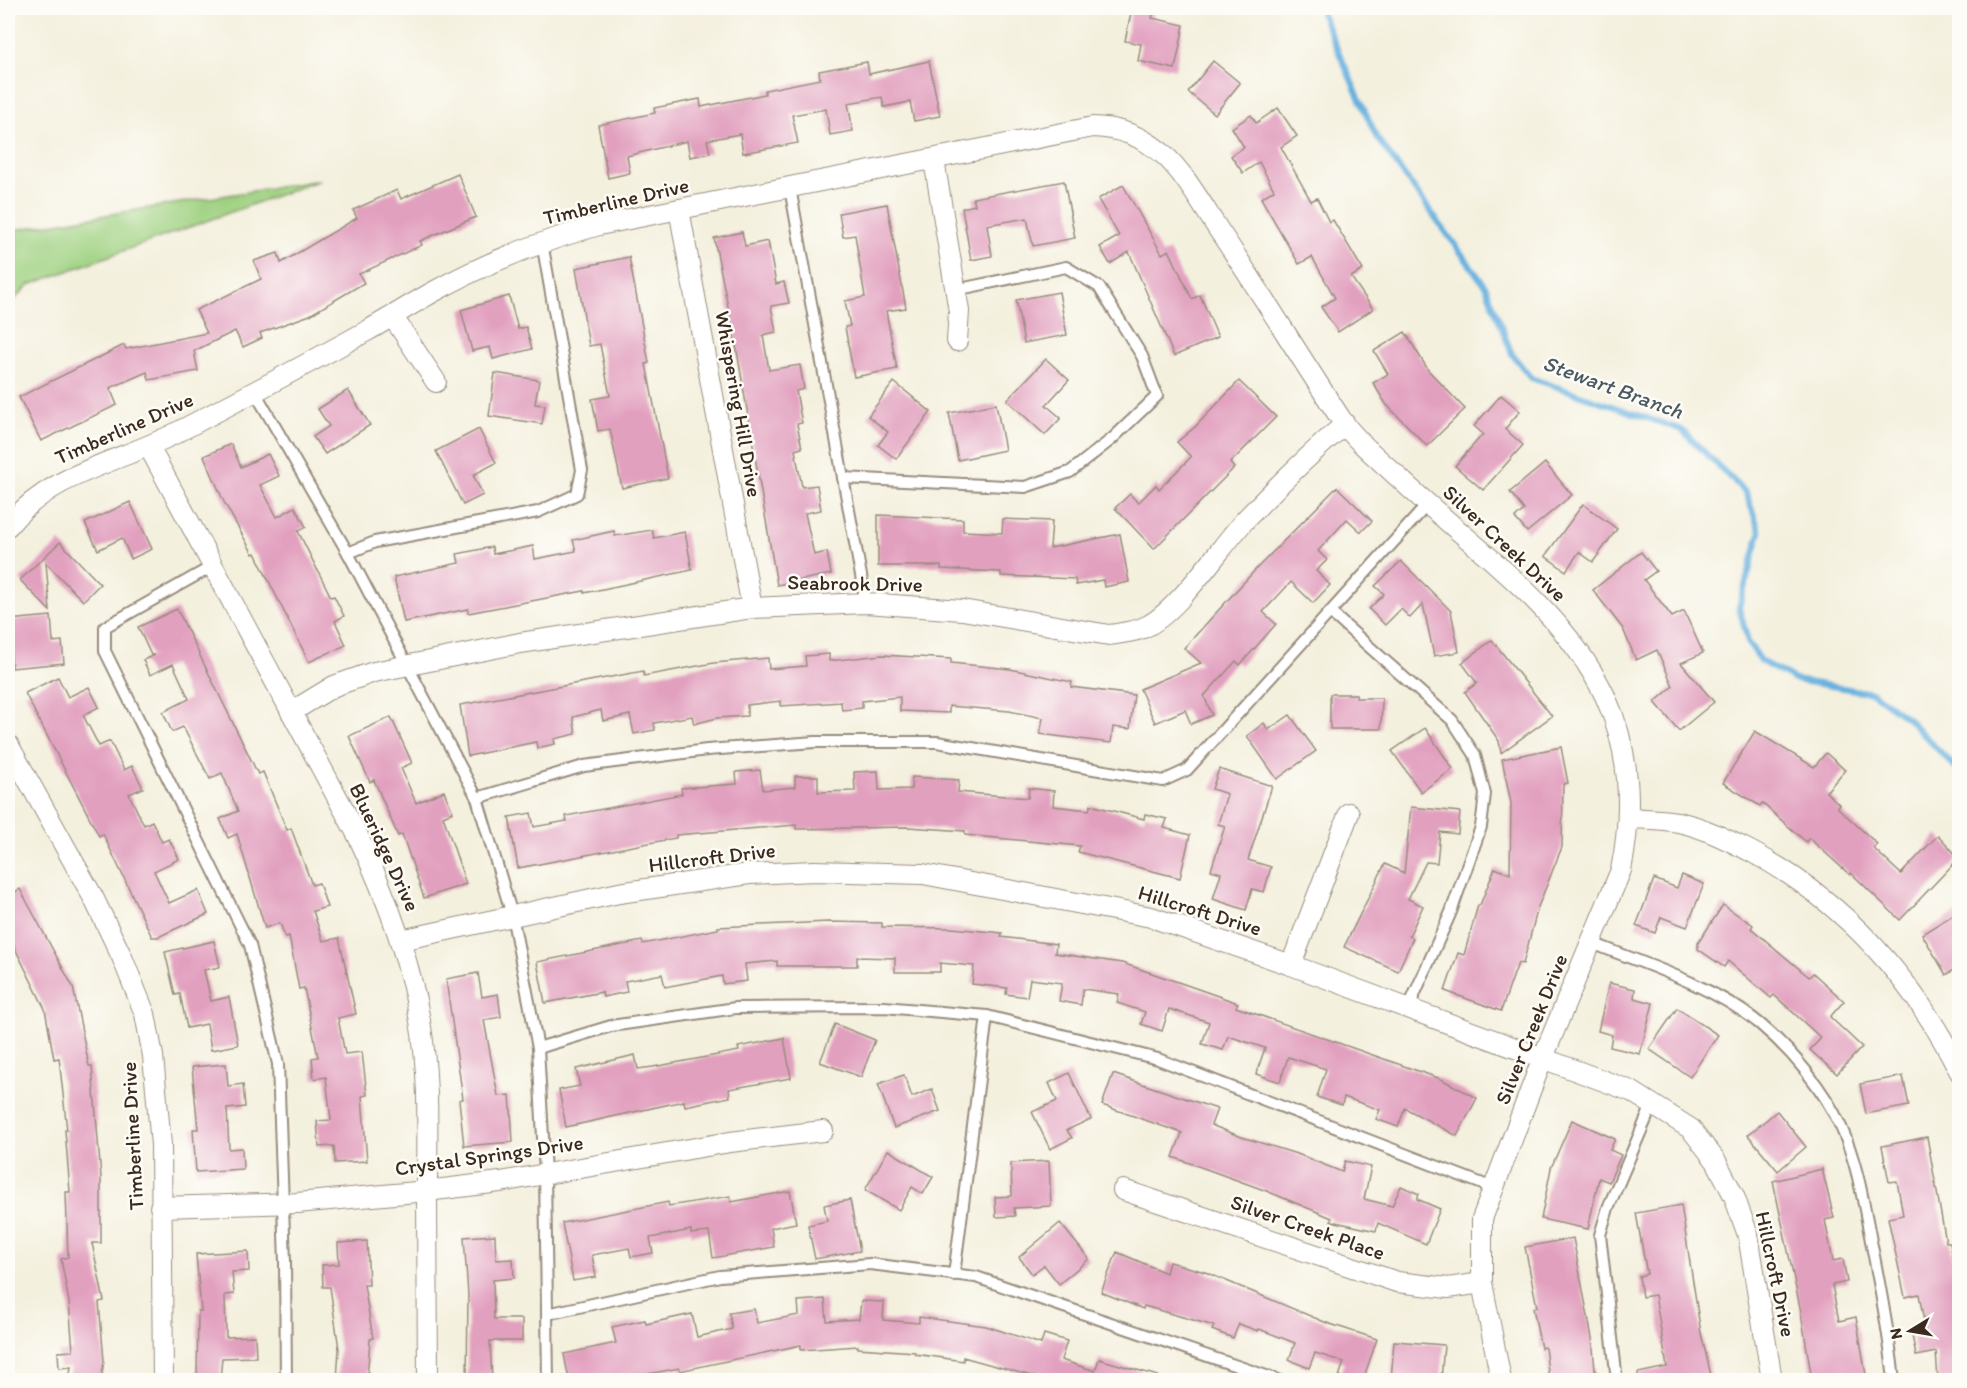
<svg xmlns="http://www.w3.org/2000/svg" width="1967" height="1388" viewBox="0 0 1967 1388" font-family="Itim,sans-serif">
  <rect width="100%" height="100%" fill="#fdfcf7"/>
  <filter id="ink" filterUnits="userSpaceOnUse"><feTurbulence type="fractalNoise" baseFrequency=".0167" numOctaves="2"/><feDisplacementMap in="SourceGraphic" scale="12" xChannelSelector="R" yChannelSelector="G"/><feConvolveMatrix kernelMatrix="1 2 1 2 8 2 1 2 1" color-interpolation-filters="sRGB"/></filter>
  <filter id="wash" filterUnits="userSpaceOnUse"><feTurbulence type="fractalNoise" baseFrequency=".008" numOctaves="4" result="noise"/><feDisplacementMap in="SourceGraphic" scale="24" xChannelSelector="R" yChannelSelector="G"/><feGaussianBlur stdDeviation="1.35" result="paint"/><feColorMatrix in="noise" values="0 0 0 0 0 0 0 0 0 0 0 0 0 0 0 0 0 1.4 0 .05"/><feComposite in="paint" operator="in"/></filter>
  <g filter="url(#wash)">
    <rect width="100%" height="100%" fill="#f4f0de"/>
    <path fill="#9fd181" stroke="#6d7e50" stroke-width="1.5" d="M320,180L29,285L8,306V231Z"/>
    <g fill="none" stroke-linecap="round" stroke-linejoin="round">
      <path stroke="#67b1df" stroke-width="6" d="M1319,8L1377,138L1486,287L1512,354L1531,378L1682,430L1746,493L1760,532L1739,607L1748,642L1762,662L1795,680L1873,693L1907,718L1960,772"/>
    </g>
    <g id="blocks">
      <g fill="#e2a0bf">
        <path d="M1132,8H1155L1152,18L1184,25L1175,69L1138,61L1141,44L1125,41Z"/>
        <path d="M929,61L940,116L914,121L910,102L884,107L882,97L848,103L853,131L830,135L826,109L792,115L798,143L743,153L740,134L707,140L710,153L690,157L687,141L627,156L630,173L608,178L598,125L655,113L654,108L700,99L701,107L765,94V90L820,79L819,71L867,62L869,74Z"/>
        <path d="M1213,61L1240,83L1215,114L1188,92Z"/>
        <path d="M1278,108L1297,136L1281,147L1311,201L1317,198L1329,222L1333,220L1363,270L1351,277L1373,309L1338,332L1321,307L1335,298L1312,257L1299,264L1261,198L1274,190L1259,162L1243,173L1231,156L1244,147L1232,128L1251,115L1256,123Z"/>
        <path d="M458,174L476,217L420,241L422,245L359,274L364,283L310,315L260,333L262,338L243,347L235,331L194,351L198,371L149,380L147,372L110,388L117,405L41,441L19,397L124,345L126,349L207,333L196,310L261,279L254,261L278,253L281,263L357,218L353,210L397,190L401,199Z"/>
        <path d="M1064,181L1075,238L1033,246L1027,218L987,225L992,256L971,260L962,208L975,205L973,198Z"/>
        <path d="M1123,185L1162,254L1169,250L1192,299L1200,295L1218,337L1174,356L1129,252L1110,264L1100,247L1119,236L1098,199Z"/>
        <path d="M887,204L906,308L886,311L897,369L854,377L845,327L850,326L845,301L865,297L855,235L843,237L839,213Z"/>
        <path d="M742,232L745,246L768,241L776,284L784,282L789,303L771,306L776,332L763,335L769,370L800,365L804,389L796,391L802,423L797,424L802,448L795,450L802,487L817,485L821,510L805,513L814,555L827,552L831,574L777,585L737,351L714,238Z"/>
        <path d="M629,257L649,363L646,364L668,478L622,488L610,429L598,431L592,399L610,396L600,344L589,346L576,268Z"/>
        <path d="M1059,292L1067,335L1024,343L1016,300Z"/>
        <path d="M509,296L518,329L526,327L532,349L493,359L490,347L472,351L461,310Z"/>
        <path d="M1405,332L1428,370L1465,409L1427,446L1386,404L1373,383L1388,374L1374,351Z"/>
        <path d="M1046,359L1069,380L1046,405L1061,418L1045,435L1007,400Z"/>
        <path d="M495,373L539,380L535,404L545,405L542,424L489,416Z"/>
        <path d="M1239,381L1276,417L1230,463L1234,468L1154,549L1115,508L1130,494L1138,503L1156,485L1159,489L1191,457L1177,442L1195,427Z"/>
        <path d="M894,382L931,412L896,459L878,445L888,432L868,416Z"/>
        <path d="M348,390L370,425L325,454L313,437L329,426L318,409Z"/>
        <path d="M1501,395L1520,411L1505,429L1523,445L1483,490L1455,466L1483,434L1474,426Z"/>
        <path d="M996,404L1005,450L958,460L949,413Z"/>
        <path d="M479,429L496,463L473,475L483,495L463,505L436,451Z"/>
        <path d="M231,444L241,467L268,454L279,476L260,485L277,517L295,507L306,527L298,531L331,597L334,596L344,616L335,621L346,645L309,662L255,553L253,554L224,502L204,456Z"/>
        <path d="M1545,463L1572,495L1527,532L1515,518L1524,510L1510,492Z"/>
        <path d="M1337,487L1372,521L1361,532L1347,519L1318,551L1327,560L1316,571L1330,585L1313,603L1291,582L1263,612L1276,624L1240,665L1236,661L1204,696L1212,715L1191,724L1185,710L1155,723L1140,689L1201,663L1184,648L1257,568Z"/>
        <path d="M130,502L152,549L131,559L122,538L98,550L85,523Z"/>
        <path d="M1583,504L1617,529L1593,562L1579,552L1566,571L1545,556Z"/>
        <path d="M878,515L963,519V531L1002,533L1003,519L1052,521L1050,548L1120,534L1129,582L1104,587L1103,580L1076,585L1075,579L1001,576V572L941,569V566H878Z"/>
        <path d="M652,530L654,538L685,532L692,570L584,593V591L468,613V609L404,622L394,577L459,563L457,554L492,547L493,554L533,546L535,559L576,551L573,540L614,531L615,536Z"/>
        <path d="M60,542L100,584L83,601L46,563L50,611L20,580Z"/>
        <path d="M1641,552L1656,571L1644,580L1672,617L1684,611L1703,653L1681,663L1714,702L1679,731L1655,702L1673,686L1657,650L1636,660L1623,629L1593,590Z"/>
        <path d="M1401,561L1451,611L1459,652L1434,656L1423,604L1410,618L1401,609L1385,625L1369,609L1384,594L1375,586Z"/>
        <path d="M177,609L258,774L263,772L287,830L291,828L312,885L319,883L327,907L313,911L323,941L339,938L356,1014L338,1018L345,1054L362,1052L367,1095L362,1096L367,1161L335,1163L334,1146L319,1147L317,1121L331,1120L326,1077L314,1079L312,1058L318,1057L304,988L299,989L289,936L285,937L280,923L265,928L237,834L228,838L220,819L238,811L222,773L210,779L183,727L172,732L163,712L189,699L173,664L150,675L143,660L155,655H151L138,627Z"/>
        <path d="M51,616L53,642L62,641L64,663L12,668L8,620Z"/>
        <path d="M1492,640L1552,716L1501,753L1499,741L1465,692L1477,683L1462,663Z"/>
        <path d="M829,654V661L882,655L951,659V663L1010,669L1072,682L1071,687L1134,695L1130,729L1113,727L1111,743L1040,734L1043,718L1009,711L949,706V713L900,711V697L862,701V708L842,710L841,702L781,706V701L747,705V716L717,718L694,724L692,716L654,723L655,730L634,734L630,715L603,721L601,710L573,717L576,734L554,739L555,744L537,748L536,742L468,756L460,705L643,671L644,676L714,663L768,658L769,669L806,666L805,656Z"/>
        <path d="M58,677L68,697L89,687L99,707L83,715L99,746L110,741L124,770L132,766L143,788L129,794L144,825L152,821L162,842L169,839L179,859L154,871L169,903L198,890L208,914L158,937H152L103,834L99,836L25,693Z"/>
        <path d="M1330,694H1356V698H1382L1381,729H1330Z"/>
        <path d="M1290,715L1316,751L1277,779L1247,736L1264,723L1268,730Z"/>
        <path d="M391,717L412,763L401,768L416,803L444,791L453,812L443,816L466,884L424,898L402,834L398,836L374,780L370,782L349,736Z"/>
        <path d="M1425,728L1453,769L1421,792L1392,751Z"/>
        <path d="M1755,731L1814,767L1826,753L1845,770L1826,792L1839,804L1837,807L1877,844L1873,848L1901,874L1938,835L1959,858L1900,920L1851,873L1850,875L1809,838L1806,842L1762,803L1760,806L1723,783Z"/>
        <path d="M1561,747L1568,783L1563,784L1562,847L1538,907L1523,964L1518,963L1501,1011L1445,991L1458,953L1464,955L1478,905H1480L1495,868L1510,874L1511,803L1502,759Z"/>
        <path d="M1219,769L1272,786L1248,860L1271,867L1264,892L1252,889L1246,910L1213,899L1221,873L1211,870L1225,826L1218,824L1227,794L1212,789Z"/>
        <path d="M760,770L763,790L795,787V776H818V792L855,791L854,772L878,771L879,790L911,789L912,777L959,780L958,792L1028,798L1029,788L1054,791L1053,806L1089,810L1091,805L1144,819L1145,814L1167,819L1164,828L1190,835L1180,878L1078,852L1080,846L965,835V831L908,827L796,829V825L676,835V838L518,868L509,817L531,813L534,827L567,821L566,816L682,794L681,788L737,784L736,772Z"/>
        <path d="M1411,807L1460,812L1458,834L1440,832L1437,863L1426,862L1408,899L1423,906L1409,936L1413,938L1398,971L1344,947L1385,864L1404,873Z"/>
        <path d="M1682,875L1704,884L1687,927L1661,917L1655,933L1636,926L1654,879L1677,888Z"/>
        <path d="M20,889L73,987L89,1066H92L101,1177V1243H92L104,1301L99,1302L104,1361L101,1380H69L71,1367L59,1368L58,1352L73,1351L69,1302L61,1259L68,1257L66,1192H70L65,1130H67L59,1058L54,1059L45,1009L8,934V896Z"/>
        <path d="M1723,905L1753,925L1751,928L1809,977L1813,973L1844,1001L1830,1017L1862,1047L1837,1074L1810,1050L1821,1038L1774,995L1771,998L1728,961L1724,967L1698,949V943Z"/>
        <path d="M1959,911V967L1946,975L1922,934Z"/>
        <path d="M829,922L882,923V927L952,928L1002,933L1001,937L1056,944L1055,953L1122,963L1178,982L1238,1003L1236,1007L1441,1079L1477,1098L1457,1136L1405,1108L1398,1127L1376,1119L1380,1110L1344,1097L1342,1105L1317,1097L1326,1069L1288,1057L1280,1082L1256,1074L1265,1048L1228,1036L1223,1050L1202,1044L1209,1022L1169,1009L1162,1031L1141,1024L1145,1012L1117,1003L1119,994L1083,989L1081,1005L1059,1001L1062,983L1030,979L1027,997L1006,994L1007,988L972,984L974,966L940,963V972H895V958L857,957V966H777V961L745,964L747,981L723,984L722,976L665,987L662,974L625,981L627,992L603,997L602,992L545,1003L537,962L642,941L643,944L718,929V927Z"/>
        <path d="M214,941L220,967L204,970L211,1001L229,997L238,1045L211,1050L207,1024L187,1028L180,994L175,995L165,952Z"/>
        <path d="M478,973L482,997L498,994L501,1017L484,1020L498,1096L510,1095L513,1142L464,1146L459,1100L463,1099L446,979Z"/>
        <path d="M1609,983L1635,989L1634,998L1653,1003L1640,1054L1610,1047L1612,1035L1598,1031Z"/>
        <path d="M1677,1008L1718,1035L1690,1077L1649,1049Z"/>
        <path d="M835,1024L875,1040L861,1077L820,1062Z"/>
        <path d="M784,1038L791,1078L729,1089L730,1097L685,1106L684,1101L566,1127L559,1090L580,1086L576,1069L635,1055L638,1069L653,1067L739,1051L738,1047Z"/>
        <path d="M226,1064L228,1086L243,1084L245,1107L227,1109L229,1149L242,1148L243,1169L196,1172L193,1129H198L192,1067Z"/>
        <path d="M1069,1073L1091,1119L1067,1130L1072,1138L1050,1149L1032,1112L1057,1101L1049,1083Z"/>
        <path d="M1113,1074L1217,1109L1211,1125L1239,1136L1300,1155L1342,1172L1345,1161L1371,1167L1364,1199L1392,1206L1401,1186L1419,1194L1417,1199L1440,1209L1426,1244L1378,1223L1376,1231L1331,1221L1332,1218L1264,1190L1173,1157L1182,1133L1102,1105Z"/>
        <path d="M904,1075L912,1097L932,1089L940,1111L894,1128L878,1084Z"/>
        <path d="M1903,1076L1909,1106L1866,1114L1860,1084Z"/>
        <path d="M1777,1111L1806,1147L1778,1171L1748,1135Z"/>
        <path d="M1572,1120L1615,1139L1610,1150L1621,1155L1609,1182L1599,1178L1588,1229L1541,1219L1551,1168Z"/>
        <path d="M1927,1137L1946,1242H1950L1959,1289V1380H1938L1936,1352L1916,1356L1912,1335L1926,1333L1919,1294L1905,1297L1888,1218L1903,1215L1897,1181L1889,1182L1882,1146Z"/>
        <path d="M888,1150L933,1177L923,1194L912,1187L899,1210L865,1190Z"/>
        <path d="M1049,1161L1051,1206L1014,1208L1015,1216L996,1217L995,1197L1012,1196L1011,1163Z"/>
        <path d="M1822,1169L1834,1218L1825,1220L1833,1261L1843,1259L1847,1282L1832,1285L1839,1321L1856,1317L1866,1375L1854,1377L1855,1380H1812L1800,1307L1773,1181Z"/>
        <path d="M790,1191L796,1223L771,1228L774,1247L713,1258L709,1232L691,1234V1230L650,1238L653,1253L631,1257L629,1248L592,1255L596,1277L573,1281L562,1223L668,1202L669,1206L730,1196L731,1202Z"/>
        <path d="M850,1200L860,1251L815,1259L808,1225L827,1221L824,1205Z"/>
        <path d="M1681,1205L1701,1333L1712,1380H1638V1373L1667,1367L1655,1295L1642,1297L1639,1276L1647,1274L1636,1213Z"/>
        <path d="M1060,1223L1089,1259L1059,1284L1044,1265L1032,1274L1019,1257Z"/>
        <path d="M495,1235L496,1260L513,1259L514,1278L493,1280L494,1319H522V1341H490L492,1380H467L468,1295L464,1237Z"/>
        <path d="M1573,1238L1592,1338L1596,1380H1549L1545,1347L1541,1348L1533,1308L1537,1307L1525,1247Z"/>
        <path d="M367,1241L369,1285H364L373,1338L370,1339L367,1380H337L339,1349L330,1287H323L322,1265L339,1264L338,1243Z"/>
        <path d="M248,1251L249,1271L232,1272L234,1294L225,1295L226,1337L255,1336L256,1357L222,1358L220,1380H197L198,1311H201L196,1254Z"/>
        <path d="M1117,1252L1166,1273L1169,1262L1205,1272L1327,1323L1377,1339L1363,1380H1338L1344,1362L1315,1353L1309,1368L1289,1360L1295,1343L1259,1329L1258,1331L1239,1324L1233,1338L1212,1330L1214,1326L1144,1306L1143,1309L1101,1292Z"/>
        <path d="M825,1299L827,1321L859,1319L861,1301L884,1302L883,1320L919,1323V1317L986,1326L1041,1344L1044,1334L1067,1341L1061,1360L1095,1371L1099,1359L1158,1376L1157,1380H1046L963,1357V1361L915,1354V1352L858,1348V1346L801,1350V1345L680,1371L679,1368L616,1380H569L564,1354L616,1343L612,1327L645,1320L646,1324L692,1314L697,1337L732,1329L729,1313L754,1309L757,1323L799,1315L798,1301Z"/>
        <path d="M1394,1341L1444,1345L1441,1380H1391Z"/>
      </g>
    </g>
  </g>
  <g filter="url(#ink)">
    <use href="#blocks" fill-opacity="0" stroke="#988d7e" stroke-width="1.5"/>
    <g fill="none" stroke-linecap="round" stroke-linejoin="round">
      <defs>
        <g id="lane">
          <path d="M790,188L866,603"/>
          <path d="M255,392L348,553L477,798L512,915L538,1048L545,1173L548,1380"/>
          <path d="M843,478L1025,487L1070,472L1112,439L1157,396L1142,356L1099,287L1066,267L955,290"/>
          <path d="M348,553L375,542L538,512L577,494L582,470L542,242"/>
          <path d="M213,566L105,627V651L250,945L278,1064L285,1262L286,1380"/>
          <path d="M1330,612L1452,720L1475,755L1485,794L1481,827L1451,912L1408,1009"/>
          <path d="M477,798L584,766L707,750L815,742H937L1163,781L1187,770L1427,505"/>
          <path d="M1592,943C1647,965 1714,986 1760,1024C1792,1051 1824,1089 1841,1127C1858,1164 1864,1206 1872,1246C1881,1291 1889,1335 1894,1380"/>
          <path d="M538,1048L611,1026L736,1008L884,1007L987,1016L1158,1059L1493,1188"/>
          <path d="M954,1275L987,1016"/>
          <path d="M547,1314L720,1276L870,1264L976,1277L1278,1380"/>
          <path d="M1617,1380L1600,1235L1608,1208L1653,1103"/>
        </g>
        <g id="street">
          <path d="M934,160L959,311L957,341"/>
          <path d="M679,209L752,608"/>
          <path d="M393,317L436,382"/>
          <path d="M149,447L358,836C386,895 409,956 420,1021C430,1078 427,1136 427,1194C427,1256 428,1318 428,1380"/>
          <path d="M8,526C52,472 118,463 176,433C239,400 302,367 365,332C389,319 411,304 435,291C487,262 542,241 599,225L1093,127C1121,128 1141,136 1163,154C1184,172 1204,208 1220,232C1262,294 1301,359 1343,422C1357,442 1380,460 1398,477C1469,545 1561,604 1605,696C1631,752 1633,811 1621,870L1542,1060L1482,1219V1283L1501,1380"/>
          <path d="M291,712L334,686L374,672L520,643L752,608L866,603L962,610L1109,635C1122,633 1137,632 1149,625C1179,609 1220,548 1245,520C1277,486 1310,454 1345,424"/>
          <path d="M8,744L93,897L122,957L145,1014L153,1056L161,1145L163,1380"/>
          <path d="M1628,818C1645,819 1662,819 1678,822C1703,827 1728,840 1750,851C1843,900 1913,978 1960,1072"/>
          <path d="M401,940L619,893L749,874L814,871L923,874L1151,917L1291,965L1631,1091L1691,1129L1716,1161L1734,1196L1748,1235L1772,1380"/>
          <path d="M1291,965L1349,813"/>
          <path d="M1123,1190L1397,1282L1448,1288L1482,1283"/>
          <path d="M160,1207L297,1203L427,1191L500,1182L730,1142L823,1131"/>
        </g>
      </defs>
      <use href="#lane" stroke="#988d7e" stroke-width="14"/>
      <use href="#street" stroke="#988d7e" stroke-width="22"/>
      <use href="#lane" stroke="#fff" stroke-width="10"/>
      <use href="#street" stroke="#fff" stroke-width="20"/>
    </g>
  </g>
  <g text-anchor="middle" dominant-baseline="central" stroke-width="5" stroke-linejoin="round" paint-order="stroke">
    <g font-size="21" fill="#3b2a1e" stroke="#fdfcf7">
      <text transform="translate(616 201) rotate(-13)">Timberline Drive</text>
      <text transform="translate(739 404) rotate(80)">Whispering Hill Drive</text>
      <text transform="translate(124 428) rotate(-24)">Timberline Drive</text>
      <text transform="translate(1505 543) rotate(43)">Silver Creek Drive</text>
      <text transform="translate(855 583) rotate(1)">Seabrook Drive</text>
      <text transform="translate(385 847) rotate(65)">Blueridge Drive</text>
      <text transform="translate(712 857) rotate(-7)">Hillcroft Drive</text>
      <text transform="translate(1200 910) rotate(17)">Hillcroft Drive</text>
      <text transform="translate(1531 1029) rotate(-68)">Silver Creek Drive</text>
      <text transform="translate(132 1136) rotate(-93)">Timberline Drive</text>
      <text transform="translate(489 1155) rotate(-8)">Crystal Springs Drive</text>
      <text transform="translate(1308 1227) rotate(19)">Silver Creek Place</text>
      <text transform="translate(1776 1274) rotate(78)">Hillcroft Drive</text>
    </g>
    <g font-size="22" font-style="italic" fill="#4a5962" stroke="#fdfcf7">
      <text transform="translate(1613 387) rotate(20)">Stewart Branch</text>
    </g>
  </g>
  <rect width="1967" height="1388" fill="none" stroke="#fdfcf7" stroke-width="30"/>
  <g transform="translate(1910 1331) rotate(259)" stroke="#fdfcf7" stroke-width="4.5" paint-order="stroke">
  <path d="M0-4.5L10 22L0 15L-10 22Z" fill="#3b2a1e"/>
  <text y="-9" font-size="16" font-weight="bold" text-anchor="middle" fill="#3b2a1e">N</text>
  </g>
</svg>
